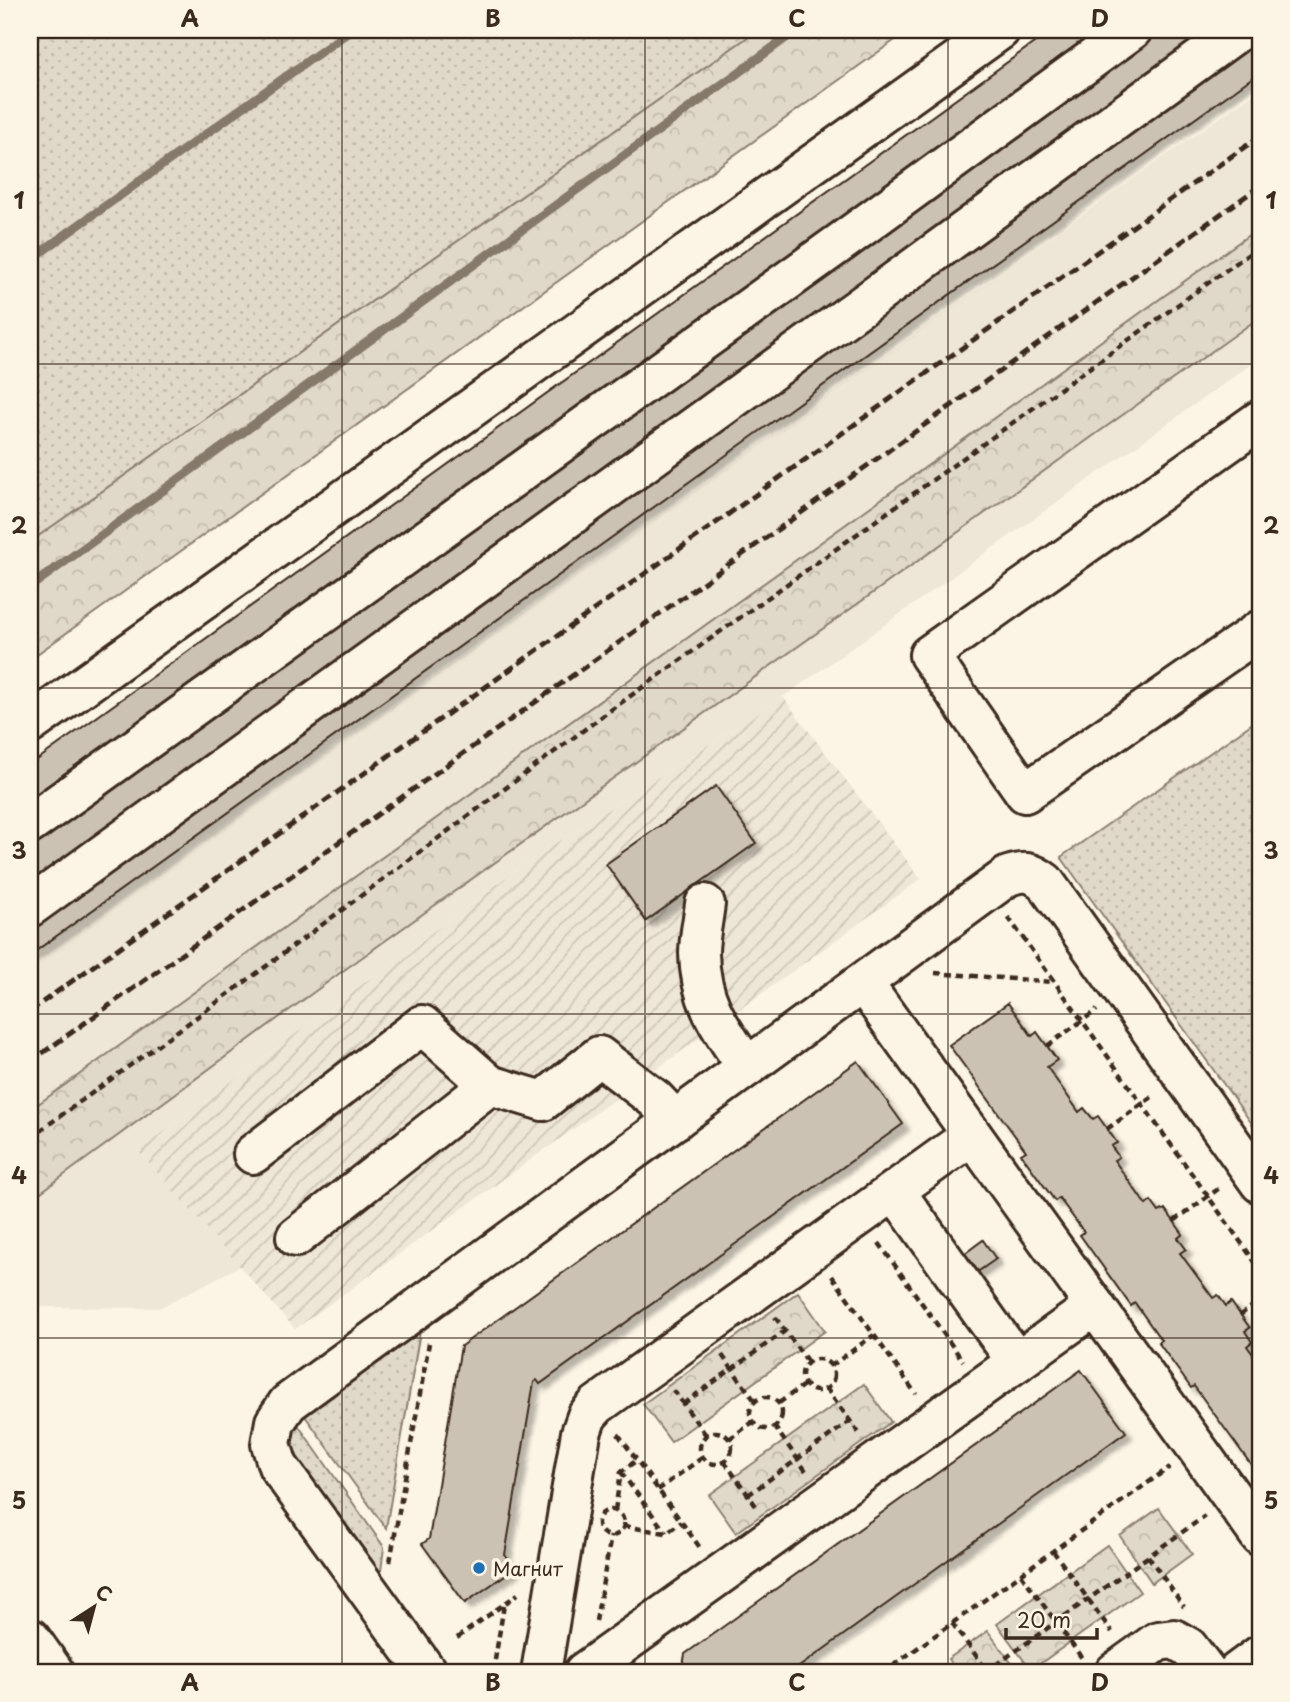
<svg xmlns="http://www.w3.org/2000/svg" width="1290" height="1702" viewBox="0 0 1290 1702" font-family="'Playpen Sans',sans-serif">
  <defs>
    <pattern id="industrial-furrows" width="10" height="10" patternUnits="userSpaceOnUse" patternTransform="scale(1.75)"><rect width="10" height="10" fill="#eee6d6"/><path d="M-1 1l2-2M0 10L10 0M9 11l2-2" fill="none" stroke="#cdc5b7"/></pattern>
    <pattern id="grass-dots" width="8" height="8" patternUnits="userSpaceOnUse" patternTransform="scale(1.75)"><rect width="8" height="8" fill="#e0d8c8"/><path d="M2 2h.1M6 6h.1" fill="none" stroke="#c1baab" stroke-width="1.8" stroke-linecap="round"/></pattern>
    <pattern id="forest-crowns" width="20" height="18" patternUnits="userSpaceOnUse" patternTransform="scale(1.75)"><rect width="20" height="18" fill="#e0d8c8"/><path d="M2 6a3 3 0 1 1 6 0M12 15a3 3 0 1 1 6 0" fill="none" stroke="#c1baab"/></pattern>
    <filter id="shadow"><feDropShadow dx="6" dy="6" stdDeviation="2" flood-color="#0004"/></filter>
  </defs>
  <rect width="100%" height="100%" fill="#fcf5e5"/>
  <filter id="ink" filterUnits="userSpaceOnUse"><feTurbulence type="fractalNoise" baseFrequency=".0143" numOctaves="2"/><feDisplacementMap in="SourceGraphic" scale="14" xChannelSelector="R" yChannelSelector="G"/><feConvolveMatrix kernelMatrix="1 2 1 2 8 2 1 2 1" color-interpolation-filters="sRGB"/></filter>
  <g filter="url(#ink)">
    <path fill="#eee6d6" d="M1260,89V358L783,697L528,861L138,1151L240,1266L159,1308L30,1307V963Z"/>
    <path fill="url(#industrial-furrows)" d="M783,697L921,879L295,1329L138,1151L528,861Z"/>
    <g fill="url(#grass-dots)" stroke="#8e8173" stroke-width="2">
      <path d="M30,30H758L30,542Z"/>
      <path d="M1260,718V1135L1061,857Z"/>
      <path d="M422,1320L386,1528L300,1409Z"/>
      <path d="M291,1415L384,1547L380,1579L290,1453Z"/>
    </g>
    <g fill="url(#forest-crowns)" stroke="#8e8173" stroke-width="2">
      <path d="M758,30H909L30,659V542Z"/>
      <path d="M1260,227V317L340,973L30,1200V1110Z"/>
      <path d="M798,1292L825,1331L671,1442L643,1404Z"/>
      <path d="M864,1384L891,1422L736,1533L709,1495Z"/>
      <path d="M1159,1508L1192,1554L1152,1583L1120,1536Z"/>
      <path d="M1107,1545L1140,1592L1031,1670L997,1624Z"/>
      <path d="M988,1631L1018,1672H957L948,1659Z"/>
    </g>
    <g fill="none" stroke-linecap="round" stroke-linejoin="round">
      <g stroke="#85796b" stroke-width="9">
        <path d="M30,260L351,30"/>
        <path d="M30,587L797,30"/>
      </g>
    </g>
    <g fill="#ccc2b3" stroke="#3b2a1e" stroke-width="2" filter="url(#shadow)">
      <path d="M1052,30H1109L30,808V765Z"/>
      <path d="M1145,30H1213L30,886V832Z"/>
      <path d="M1260,35V72L30,955V919Z"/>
      <path d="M716,786L756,843L646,921L606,864Z"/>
      <path d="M1008,1003L1032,1036L1037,1032L1057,1060L1047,1067L1079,1112L1084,1108L1093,1119L1098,1116L1117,1143L1111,1146L1119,1157L1114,1160L1146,1205L1151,1201L1159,1212L1165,1209L1183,1234L1178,1238L1186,1249L1180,1253L1213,1298L1218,1295L1226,1306L1231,1302L1250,1328L1245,1331L1252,1342L1247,1346L1260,1364V1477L1194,1386L1191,1388L1158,1342L1161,1340L1135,1303L1131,1306L1080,1235L1084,1232L1059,1198L1055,1201L1021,1154L1026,1151L949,1045Z"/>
      <path d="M858,1061L903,1124L540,1384L537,1380L534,1382L505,1555L515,1568L465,1603L422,1544L429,1539L461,1346Z"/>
      <path d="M983,1240L996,1259L973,1275L960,1257Z"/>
      <path d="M1081,1370L1126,1432L792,1672H682L685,1654Z"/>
    </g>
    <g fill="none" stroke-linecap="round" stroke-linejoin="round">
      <defs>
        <g id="minor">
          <path d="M1260,420L929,655L1025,793L1260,630"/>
          <path d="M30,724L1000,30"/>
          <path d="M30,824L844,240L1132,30"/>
          <path d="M705,904C703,920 699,938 699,953C700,1003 721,1029 747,1067"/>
          <path d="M30,907L886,288L1240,30"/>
          <path d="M863,983L1260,1536"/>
          <path d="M253,1154L422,1025L490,1085"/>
          <path d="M895,1191L1017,1362"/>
          <path d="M296,1237L490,1085L543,1101L599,1056L655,1099L675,1120"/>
          <path d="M30,1638L54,1672"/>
          <path d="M427,1672L278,1466L271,1444L275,1422L288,1403L1008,876C1025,871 1031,871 1045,882L1260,1183"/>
          <path d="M541,1672L581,1433L587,1416L597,1405L972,1135"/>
          <path d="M584,1672L1095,1306"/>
          <path d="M1115,1672L1158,1641L1174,1639L1188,1647L1207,1672"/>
          <path d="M1237,1672L1260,1655"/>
        </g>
      </defs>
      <use href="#minor" stroke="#3b2a1e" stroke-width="44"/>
      <g stroke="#3b2a1e" stroke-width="4.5" stroke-dasharray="7 5" stroke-linecap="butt">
        <path d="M1008,917L1260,1269"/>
        <path d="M935,973L1054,982"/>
        <path d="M1047,1046L1097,1010"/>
        <path d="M1107,1129L1155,1095"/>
        <path d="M30,1138L245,982L608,712L1260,246"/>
        <path d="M1174,1221L1221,1187"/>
        <path d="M879,1243L963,1361"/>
        <path d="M832,1276L916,1394"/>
        <path d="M1240,1315L1260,1301"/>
        <path d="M775,1317L808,1362"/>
        <path d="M722,1355L755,1401"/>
        <circle cx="818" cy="1375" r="16"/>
        <path d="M831,1366L874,1335"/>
        <path d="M826,1388L859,1433"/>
        <path d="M673,1390L706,1435"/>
        <circle cx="766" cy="1413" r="16"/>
        <path d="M779,1403L805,1384"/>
        <path d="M683,1404L785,1331"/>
        <path d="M774,1426L806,1471"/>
        <circle cx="716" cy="1448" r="16"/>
        <path d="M618,1434L701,1549"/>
        <path d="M729,1439L753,1422"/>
        <path d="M724,1461L756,1506"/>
        <path d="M621,1472L666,1533"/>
        <path d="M658,1490L703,1457"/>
        <path d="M748,1495L850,1421"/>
        <path d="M615,1510L621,1472L637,1460"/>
        <circle cx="611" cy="1523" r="13"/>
        <path d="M623,1526L666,1533L681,1522"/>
        <path d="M1053,1551L1112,1632"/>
        <path d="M1148,1556L1184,1607"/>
        <path d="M390,1562L429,1343"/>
        <path d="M1021,1574L1084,1661"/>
        <path d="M596,1621L611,1536"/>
        <path d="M952,1623L988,1672"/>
        <path d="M457,1638L518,1594"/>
        <path d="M493,1672L504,1605"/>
        <path d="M884,1672L1170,1467"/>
        <path d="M986,1672L1205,1516"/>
      </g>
      <use href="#minor" stroke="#fcf5e5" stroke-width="38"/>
      <g stroke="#3b2a1e" stroke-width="5" stroke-dasharray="10 5" stroke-linecap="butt">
        <path d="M30,1011L1260,136"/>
        <path d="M30,1062L1260,186"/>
      </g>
    </g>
  </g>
  <path fill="none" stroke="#3b2a1e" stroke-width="2" stroke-opacity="0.55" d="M342,30V1672M645,30V1672M948,30V1672M30,364H1260M30,688H1260M30,1014H1260M30,1338H1260"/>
  <circle fill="#1f6fb2" stroke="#fcf5e5" stroke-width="2.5" cx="479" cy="1568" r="7"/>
  <g text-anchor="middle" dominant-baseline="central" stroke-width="7" stroke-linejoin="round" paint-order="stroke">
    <g font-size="19" fill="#3b2a1e" stroke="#fcf5e5" text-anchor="start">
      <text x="493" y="1568">Магнит</text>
    </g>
  </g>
  <rect width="1290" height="1702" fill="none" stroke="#fcf5e5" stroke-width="77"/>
  <g transform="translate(94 1607) rotate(36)" stroke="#fcf5e5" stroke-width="5" paint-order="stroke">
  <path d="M0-5L12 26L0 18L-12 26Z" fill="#3b2a1e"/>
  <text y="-10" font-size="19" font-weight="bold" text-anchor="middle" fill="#3b2a1e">С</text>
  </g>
  <path d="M1006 1628v10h91v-10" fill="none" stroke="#3b2a1e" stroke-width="3.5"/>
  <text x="1017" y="1628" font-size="21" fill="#3b2a1e" stroke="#fcf5e5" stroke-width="5" paint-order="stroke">20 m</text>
  <rect x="38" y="38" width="1214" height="1626" fill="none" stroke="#3b2a1e" stroke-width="2.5"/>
  <g font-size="23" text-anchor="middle" font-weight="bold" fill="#3b2a1e">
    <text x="190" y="27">A</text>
    <text x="493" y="27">B</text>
    <text x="797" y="27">C</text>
    <text x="1100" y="27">D</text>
    <text x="19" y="209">1</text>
    <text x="1271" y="209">1</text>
    <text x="19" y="534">2</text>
    <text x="1271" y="534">2</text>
    <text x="19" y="859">3</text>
    <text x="1271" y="859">3</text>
    <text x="19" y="1184">4</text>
    <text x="1271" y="1184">4</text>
    <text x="19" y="1509">5</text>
    <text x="1271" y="1509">5</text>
    <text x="190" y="1691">A</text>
    <text x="493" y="1691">B</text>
    <text x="797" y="1691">C</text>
    <text x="1100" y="1691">D</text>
  </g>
</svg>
